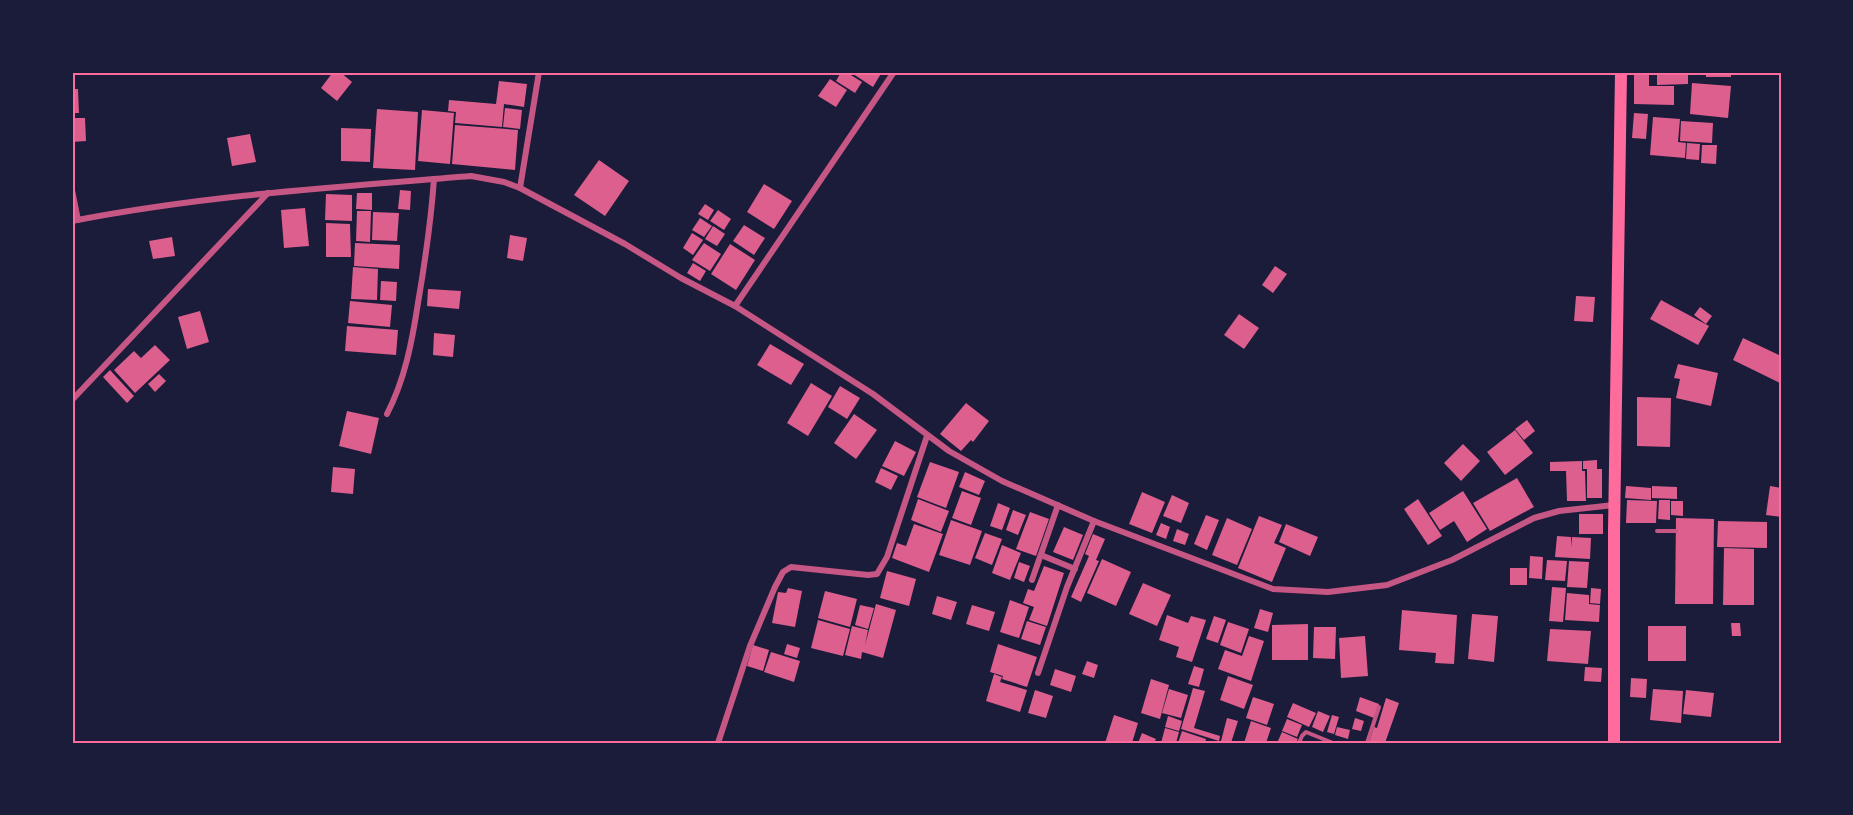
<svg xmlns="http://www.w3.org/2000/svg" width="1853" height="815" viewBox="0 0 1853 815" font-family="Arial,sans-serif">
  <rect width="100%" height="100%" fill="#1b1b3a"/>
  <g fill="#dd5f8e">
    <path d="M333,72H340L352,82L337,101L321,88Z"/>
    <path d="M841,72H846L862,82L855,93L836,81Z"/>
    <path d="M850,72H882L873,87Z"/>
    <path d="M1634,72H1649V86H1674V105L1634,104Z"/>
    <path d="M1657,72H1688V84L1657,85Z"/>
    <rect x="1706" y="72" width="25" height="5"/>
    <path d="M830,79L847,90L836,107L818,96Z"/>
    <path d="M499,81L527,84L524,107L504,104L502,127L455,123L456,112L448,111L449,100L496,104Z"/>
    <path d="M1692,83L1731,86L1728,118L1690,114Z"/>
    <path d="M72,89H78L79,113H72Z"/>
    <path d="M505,108L522,110L520,129L503,127Z"/>
    <path d="M377,109L418,112L415,170L373,168Z"/>
    <path d="M422,110L454,113L450,164L418,161Z"/>
    <path d="M1634,113L1648,114L1646,139L1632,138Z"/>
    <path d="M1653,117L1680,119L1678,142L1686,143L1685,158L1650,155Z"/>
    <path d="M72,118H85L86,141L72,142Z"/>
    <path d="M1681,121L1713,123L1712,143L1680,141Z"/>
    <path d="M455,125L518,130L515,170L452,164Z"/>
    <path d="M341,128L371,129L370,162L341,161Z"/>
    <path d="M250,134L256,162L232,166L227,138Z"/>
    <path d="M1687,143L1700,144L1699,160L1686,159Z"/>
    <path d="M1702,145H1717L1716,164L1701,163Z"/>
    <path d="M599,160L629,181L605,216L574,195Z"/>
    <path d="M764,184L792,201L774,229L747,212Z"/>
    <path d="M400,190L411,191L410,210L398,209Z"/>
    <path d="M357,193H372V210L356,209Z"/>
    <path d="M326,194L352,195V221L325,220Z"/>
    <path d="M705,204L714,210L708,220L698,214Z"/>
    <path d="M305,208L309,246L284,248L281,210Z"/>
    <path d="M718,210L731,219L724,230L710,221Z"/>
    <path d="M357,211H371L370,242L356,241Z"/>
    <path d="M373,212L399,213L397,241L372,240Z"/>
    <path d="M700,218L712,226L704,237L692,230Z"/>
    <path d="M326,223L350,224L351,257H326Z"/>
    <path d="M744,225L765,238L754,255L733,241Z"/>
    <path d="M713,226L725,234L717,246L705,239Z"/>
    <path d="M692,233L703,240L693,255L683,248Z"/>
    <path d="M510,235L527,238L523,261L507,258Z"/>
    <path d="M172,237L175,256L153,259L149,241Z"/>
    <path d="M355,243L400,245L399,269L354,266Z"/>
    <path d="M704,243L721,254L710,271L692,260Z"/>
    <path d="M730,244L755,260L736,290L711,274Z"/>
    <path d="M693,263L706,271L700,281L687,273Z"/>
    <path d="M1275,266L1287,274L1273,293L1262,285Z"/>
    <path d="M353,267L378,269L377,300L351,299Z"/>
    <path d="M381,281L397,282L396,301L380,300Z"/>
    <path d="M428,289L461,291L459,309L427,306Z"/>
    <path d="M1576,296L1595,297L1593,322L1574,321Z"/>
    <path d="M1661,300L1709,326L1698,345L1650,319Z"/>
    <path d="M350,301L392,305L390,327L348,323Z"/>
    <path d="M1700,307L1712,316L1706,324L1694,315Z"/>
    <path d="M200,311L209,342L187,349L178,317Z"/>
    <path d="M1239,314L1259,328L1244,349L1224,335Z"/>
    <path d="M347,326L398,330L396,355L345,351Z"/>
    <path d="M434,333L455,335L453,357L433,355Z"/>
    <path d="M1743,338L1781,356L1780,383L1733,360Z"/>
    <path d="M770,344L804,364L791,385L757,365Z"/>
    <path d="M155,345L170,360L135,393L114,370L134,351L141,358Z"/>
    <path d="M1678,364L1718,373L1711,406L1676,398L1680,379L1674,378Z"/>
    <path d="M110,370L134,396L127,403L103,377Z"/>
    <path d="M159,374L166,381L155,392L148,384Z"/>
    <path d="M811,383L832,396L808,436L787,423Z"/>
    <path d="M840,386L860,398L847,419L828,407Z"/>
    <path d="M1637,397L1671,398L1670,447L1637,446Z"/>
    <path d="M966,403L989,421L973,442L971,440L961,451L940,434Z"/>
    <path d="M347,411L379,418L371,454L339,446Z"/>
    <path d="M854,414L877,430L856,459L834,443Z"/>
    <path d="M1527,420L1535,431L1524,440L1515,429Z"/>
    <path d="M1515,430L1533,453L1505,475L1487,452Z"/>
    <path d="M895,441L916,452L904,476L882,466Z"/>
    <path d="M1463,444L1480,461L1461,481L1444,463Z"/>
    <path d="M1597,460V469H1602V498H1587V469H1583V461Z"/>
    <path d="M1582,461V471H1585L1586,501H1567L1566,471H1550V462Z"/>
    <path d="M930,462L959,472L946,508L917,497Z"/>
    <path d="M333,467L355,469L353,494L331,492Z"/>
    <path d="M881,468L898,476L891,490L875,482Z"/>
    <path d="M965,472L985,481L979,495L959,487Z"/>
    <path d="M1517,478L1534,507L1490,531L1473,503Z"/>
    <path d="M1626,486L1651,488V500L1625,498Z"/>
    <path d="M1652,486L1677,487V499L1652,498Z"/>
    <path d="M1770,486L1781,488V517L1766,515Z"/>
    <path d="M962,491L981,498L971,525L952,518Z"/>
    <path d="M1463,491L1487,529L1467,542L1454,521L1440,530L1429,513Z"/>
    <path d="M1142,492L1165,502L1152,533L1129,524Z"/>
    <path d="M1172,495L1189,503L1181,523L1163,516Z"/>
    <path d="M918,499L949,511L941,532L911,520Z"/>
    <path d="M1418,499L1442,536L1428,545L1404,509Z"/>
    <path d="M1627,500L1657,501L1656,523H1626Z"/>
    <path d="M1659,500H1670V520L1658,519Z"/>
    <path d="M1671,501H1683V516L1671,515Z"/>
    <path d="M998,503L1010,508L1002,530L990,526Z"/>
    <path d="M1013,510L1026,515L1018,535L1006,530Z"/>
    <path d="M1030,512L1049,519L1036,556L1016,549Z"/>
    <rect x="1579" y="514" width="24" height="20"/>
    <path d="M1206,515L1219,520L1207,550L1194,544Z"/>
    <path d="M1259,516L1282,525L1274,543L1286,548L1272,582L1238,568Z"/>
    <path d="M1227,518L1252,529L1237,565L1212,555Z"/>
    <path d="M1676,518L1714,519L1713,604H1675Z"/>
    <path d="M951,520L982,531L970,565L939,555Z"/>
    <path d="M1718,521L1767,522V548L1717,547Z"/>
    <path d="M1161,523L1170,527L1166,539L1156,535Z"/>
    <path d="M914,524L943,534L929,572L892,558L897,543L906,546Z"/>
    <path d="M1286,524L1318,537L1310,556L1279,542Z"/>
    <path d="M1064,527L1083,535L1073,560L1053,552Z"/>
    <path d="M1177,529L1189,534L1185,545L1173,541Z"/>
    <path d="M985,533L1002,539L992,565L975,558Z"/>
    <path d="M1093,534L1105,539L1096,560L1099,561L1081,602L1071,597L1089,556L1085,554Z"/>
    <path d="M1557,536L1571,537L1572,547V537L1591,538L1590,559L1555,557Z"/>
    <path d="M1002,545L1021,553L1010,580L992,573Z"/>
    <path d="M1724,548L1754,549V605H1723Z"/>
    <path d="M1530,556L1543,557L1542,579L1529,578Z"/>
    <path d="M1102,559L1131,572L1116,606L1087,593Z"/>
    <path d="M1547,560L1567,561L1565,581L1545,580Z"/>
    <path d="M1569,561L1589,562L1587,588L1567,587Z"/>
    <path d="M1019,562L1030,566L1024,582L1014,578Z"/>
    <path d="M1044,566L1064,573L1047,626L1029,620L1034,607L1023,603L1028,589L1034,591Z"/>
    <rect x="1510" y="568" width="17" height="17"/>
    <path d="M887,571L916,579L909,606L880,598Z"/>
    <path d="M1143,583L1171,595L1157,626L1129,614Z"/>
    <path d="M1552,587L1566,588L1563,622L1549,621Z"/>
    <path d="M788,588L802,591L795,627L772,623L778,592L786,593Z"/>
    <path d="M1591,588L1601,589L1600,604L1590,603Z"/>
    <path d="M825,591L857,599L850,627L818,618Z"/>
    <path d="M1567,593L1589,595V604L1600,605L1599,622L1565,620Z"/>
    <path d="M937,596L957,602L951,620L932,614Z"/>
    <path d="M1010,600L1029,607L1019,638L1000,632Z"/>
    <path d="M876,604L896,610L883,658L862,652L861,659L845,655L852,626L868,630L865,645Z"/>
    <path d="M860,605L874,608L868,629L855,625Z"/>
    <path d="M972,605L995,612L989,631L966,624Z"/>
    <path d="M1260,609L1273,613L1268,632L1254,628Z"/>
    <path d="M1402,610L1457,615L1454,664L1435,663L1436,653L1399,650Z"/>
    <path d="M1472,614L1498,616L1494,662L1468,659Z"/>
    <path d="M1167,615L1188,623L1191,616L1206,620L1192,662L1176,657L1179,647L1159,640Z"/>
    <path d="M1214,616L1226,620L1218,643L1206,639Z"/>
    <path d="M818,620L850,629L843,656L811,648Z"/>
    <path d="M1027,621L1046,627L1040,645L1021,639Z"/>
    <path d="M1228,622L1249,629L1241,653L1220,645Z"/>
    <path d="M1731,623H1740L1741,636H1732Z"/>
    <path d="M1308,624V660H1272V625Z"/>
    <rect x="1648" y="626" width="38" height="35"/>
    <path d="M1314,627H1336L1335,659L1313,658Z"/>
    <path d="M1550,629L1591,631L1588,664L1547,661Z"/>
    <path d="M1249,636L1264,641L1251,681L1218,669L1225,650L1242,656Z"/>
    <path d="M1365,636L1368,676L1341,678L1339,638Z"/>
    <path d="M787,644L800,648L797,658L784,654Z"/>
    <path d="M998,644L1037,657L1027,687L1002,679L1003,676L990,672Z"/>
    <path d="M753,645L769,650L763,671L747,666Z"/>
    <path d="M771,652L800,661L794,682L764,672Z"/>
    <path d="M1087,661L1098,665L1094,678L1082,674Z"/>
    <path d="M1194,666L1204,669L1199,687L1188,684Z"/>
    <path d="M1585,667L1602,668L1601,682L1584,681Z"/>
    <path d="M1055,669L1076,676L1071,692L1050,685Z"/>
    <path d="M994,674L1002,677L1000,682L1027,690L1020,712L986,701Z"/>
    <path d="M1228,676L1253,685L1244,709L1220,700Z"/>
    <path d="M1631,678L1647,679L1646,698L1630,697Z"/>
    <path d="M1151,679L1169,685L1160,719L1141,713Z"/>
    <path d="M1193,688L1205,691L1194,728L1220,736L1219,741L1181,729Z"/>
    <path d="M1169,689L1188,695L1181,718L1162,713Z"/>
    <path d="M1653,689L1683,691L1681,723L1650,720Z"/>
    <path d="M1035,690L1053,696L1046,718L1028,713Z"/>
    <path d="M1686,690L1714,693L1711,717L1683,714Z"/>
    <path d="M1253,697L1274,704L1267,725L1246,718Z"/>
    <path d="M1360,697L1379,704L1374,718L1356,711Z"/>
    <path d="M1386,698L1399,703L1385,743H1369L1374,727L1377,728Z"/>
    <path d="M1293,703L1316,713L1309,727L1287,717Z"/>
    <path d="M1318,711L1330,716L1323,732L1312,727Z"/>
    <path d="M1114,715L1138,723L1132,743H1105Z"/>
    <path d="M1332,715L1339,717L1334,734L1327,732Z"/>
    <path d="M1168,716L1182,721L1179,731L1165,727Z"/>
    <path d="M1227,718L1238,721L1231,743L1221,741Z"/>
    <path d="M1355,718L1364,721L1361,731L1352,729Z"/>
    <path d="M1287,719L1302,725L1297,737L1282,731Z"/>
    <path d="M1251,721L1271,728L1266,743H1244Z"/>
    <path d="M1337,727L1350,730L1348,739L1335,735Z"/>
    <path d="M1165,728L1179,732L1176,743H1161Z"/>
    <path d="M1182,731L1206,739L1205,743H1178Z"/>
    <path d="M1282,732L1298,739L1296,743H1277Z"/>
    <path d="M1142,733L1156,739L1154,743H1138Z"/>
  </g>
  <g fill="none" stroke-linecap="round" stroke-linejoin="round">
    <g stroke="#c65784" stroke-width="4">
      <path d="M1657,531H1676"/>
      <path d="M1299,743L1302,736L1306,732L1333,743"/>
      <path d="M1367,743L1379,707"/>
    </g>
    <g stroke="#c65784" stroke-width="6">
      <path d="M520,188L539,72"/>
      <path d="M72,190L78,220"/>
      <path d="M72,221C205,195 337,187 471,176L504,182L520,188L625,244L681,278L735,306L873,394L949,451L1002,481L1094,521L1273,589L1328,592L1387,585L1452,560L1534,518L1559,511L1614,505"/>
      <path d="M735,306L894,72"/>
      <path d="M72,400L268,193"/>
      <path d="M387,414C405,379 412,342 418,303C425,262 431,221 434,179"/>
      <path d="M1041,555L1075,569"/>
      <path d="M1032,580L1058,505"/>
      <path d="M1038,673L1067,587L1094,521"/>
      <path d="M718,743L750,646L775,587L783,572L791,567L868,575L877,574L887,557L927,436"/>
    </g>
    <path stroke="#ff6b9d" stroke-width="12" d="M1614,743V532L1621,72"/>
  </g>
  <rect width="1853" height="815" fill="none" stroke="#1b1b3a" stroke-width="147"/>
  <rect x="74" y="74" width="1706" height="668" fill="none" stroke="#ff6b9d" stroke-width="2"/>
</svg>
